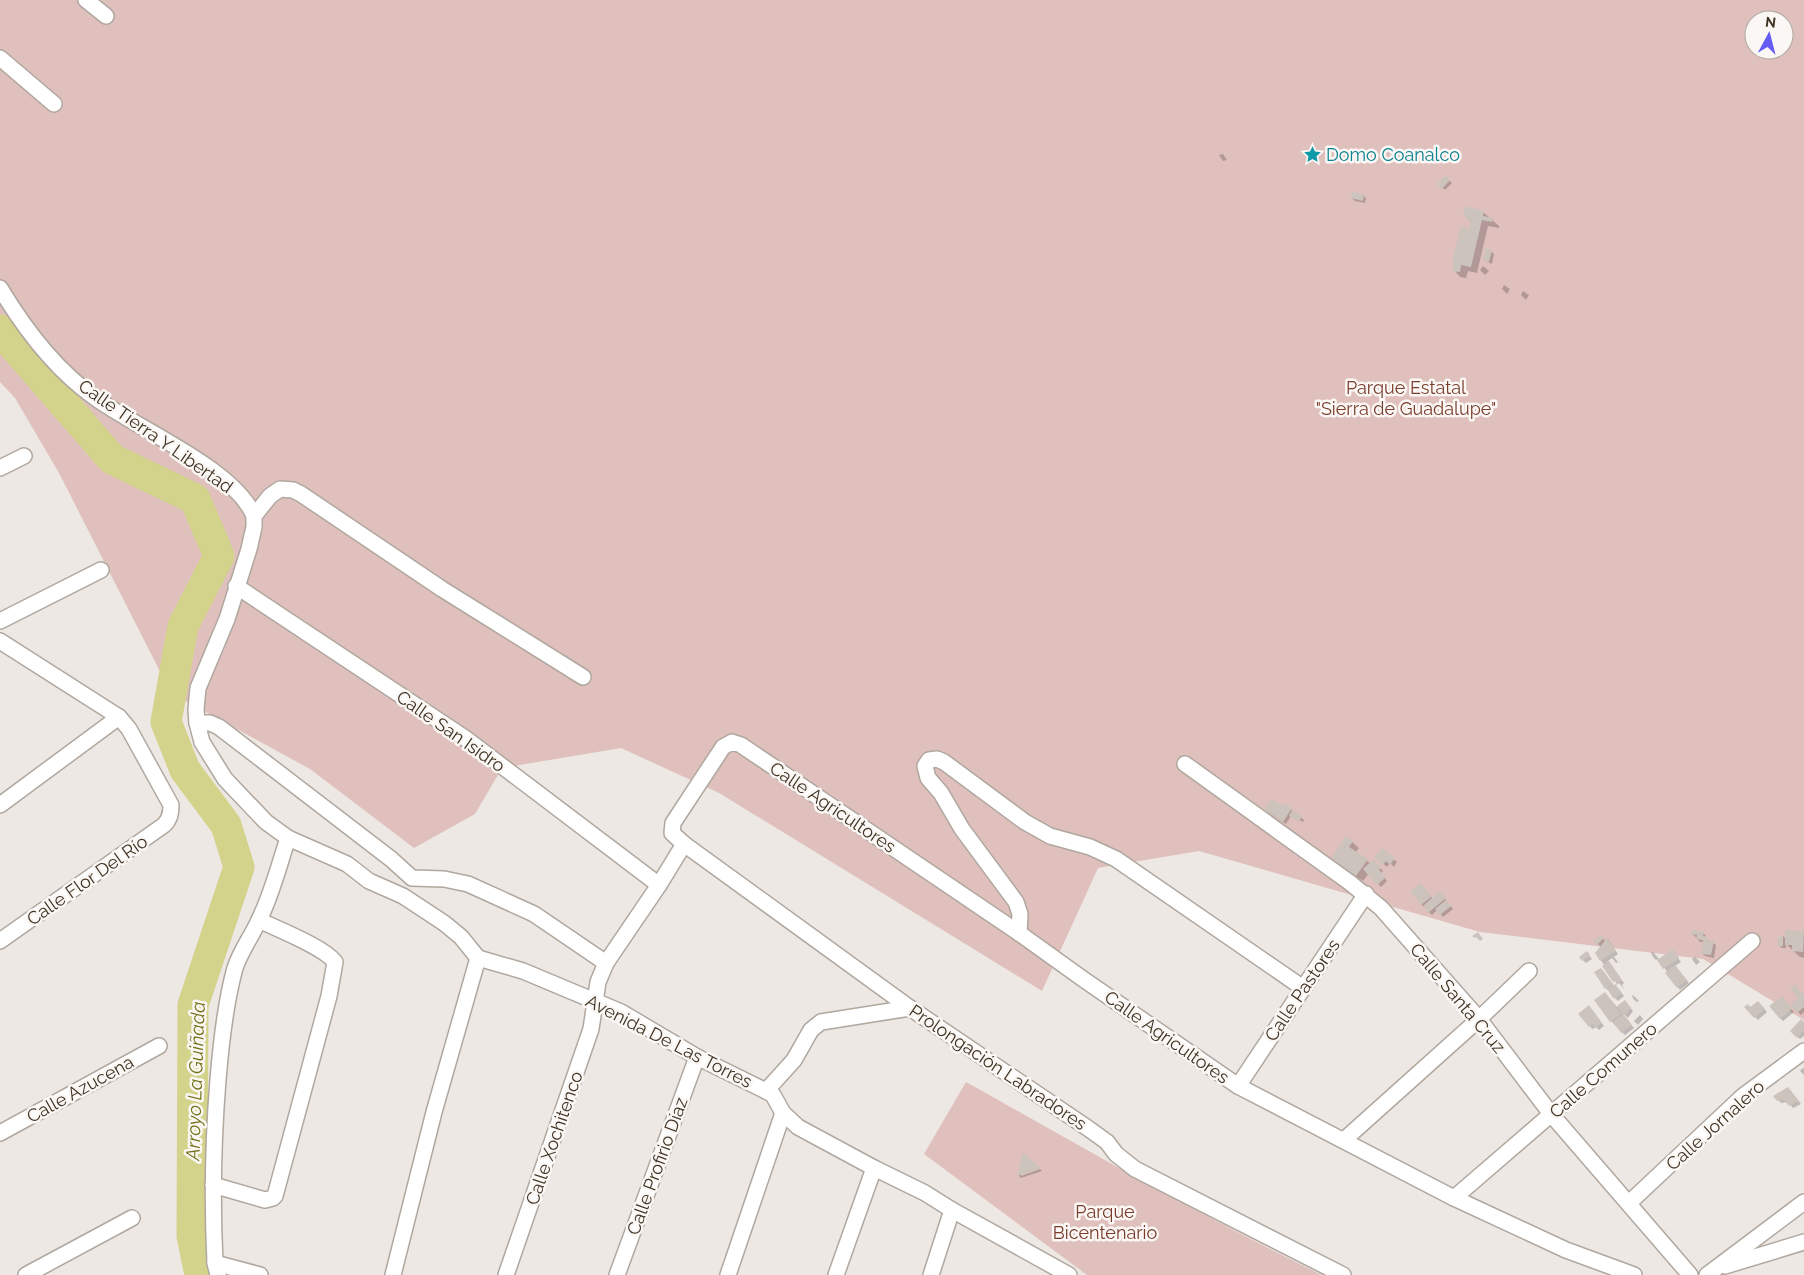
<svg xmlns="http://www.w3.org/2000/svg" width="1804" height="1275" viewBox="0 0 1804 1275" font-family="Raleway,sans-serif">
  <rect width="100%" height="100%" fill="#eee8e4"/>
  <g fill="#dfc0bd" fill-rule="evenodd">
    <path d="M0,0H1804V1020L1703,959L1480,932L1199,851L1098,868L1042,991L719,793L621,748L502,768L475,814L414,848L310,769L171,693L59,473L15,398L0,382ZM1754,20H1784V50H1754Z"/>
    <path d="M966,1082C1084,1148 1201,1216 1322,1275H1087L924,1154Z"/>
  </g>
  <g fill="#0003">
    <path d="M1223,154L1227,160L1223,161L1219,155Z"/>
    <path d="M1445,177L1452,183L1445,190L1439,184Z"/>
    <path d="M1363,195L1366,198L1365,203L1355,201L1352,198Z"/>
    <path d="M1483,212L1499,226V228L1488,226L1477,273L1468,271L1466,278L1460,277L1454,270L1455,264L1453,262L1471,229L1472,223L1465,215Z"/>
    <path d="M1491,251L1494,254L1492,264L1484,260Z"/>
    <path d="M1483,266L1489,271L1485,275L1480,270Z"/>
    <path d="M1504,285L1510,289L1507,294L1502,289Z"/>
    <path d="M1523,291L1529,295L1526,300L1521,295Z"/>
    <path d="M1291,809L1304,820L1303,822L1291,816L1286,824L1268,812Z"/>
    <path d="M1352,842L1359,848L1356,852L1371,864L1374,861L1383,871L1381,873L1387,881L1381,887L1369,873L1363,881L1339,865L1332,859Z"/>
    <path d="M1382,849L1397,862L1394,867L1390,863L1387,867L1379,860Z"/>
    <path d="M1424,888L1433,899L1440,893L1453,909L1443,917L1437,910L1432,915L1421,904Z"/>
    <path d="M1786,931L1804,932V958L1800,957L1786,944V948H1782L1779,945V939L1783,936L1786,939Z"/>
    <path d="M1703,933L1706,936L1705,938L1716,945L1714,958L1705,956L1702,953L1704,942H1700L1693,934Z"/>
    <path d="M1601,936L1606,942L1608,939L1618,954L1614,957L1618,962L1616,963L1612,958L1608,961L1624,983L1622,985L1625,990L1619,983L1615,986L1624,996L1618,1001L1606,988L1604,972L1614,986L1617,984L1596,953L1601,947L1595,941Z"/>
    <path d="M1653,952L1660,960L1675,954L1681,962L1675,966L1689,983L1680,990L1658,959L1656,960L1653,957L1651,953Z"/>
    <path d="M1587,953L1592,959L1586,963L1583,960Z"/>
    <path d="M1695,957L1700,962L1696,965L1692,959Z"/>
    <path d="M1605,993L1617,1007L1625,1002L1633,1011L1628,1018L1624,1014L1623,1015L1634,1028L1625,1035L1611,1021Z"/>
    <path d="M1633,995L1639,1001L1637,1002L1634,1000L1632,996Z"/>
    <path d="M1804,996V1012L1801,1015L1791,1005Z"/>
    <path d="M1784,1001L1794,1012L1783,1021L1780,1018Z"/>
    <path d="M1758,1002L1767,1012L1758,1020L1746,1007L1750,1008Z"/>
    <path d="M1592,1010L1604,1026L1599,1030L1596,1027L1592,1029L1590,1026Z"/>
    <path d="M1640,1015L1643,1019L1638,1025L1634,1021Z"/>
    <path d="M1804,1024V1036L1800,1039L1792,1031Z"/>
    <path d="M1803,1068L1804,1069V1075L1800,1071Z"/>
    <path d="M1790,1091L1801,1104L1793,1108L1788,1102L1781,1103L1775,1096Z"/>
    <path d="M1023,1155L1021,1176L1040,1169L1042,1171L1021,1178L1019,1176Z"/>
  </g>
  <g fill="none" stroke-linecap="round" stroke-linejoin="round">
    <path stroke="#d4d38b" stroke-width="31" d="M0,330L112,459L195,499L219,556L183,626L166,722L185,770L226,825L239,867L193,1005L192,1236L200,1275"/>
  </g>
  <g fill="#ccc3bc">
    <path d="M1445,175L1450,180L1442,189L1437,184Z"/>
    <path d="M1352,192L1364,194L1363,201L1351,198Z"/>
    <path d="M1465,206L1484,211L1483,216L1493,218L1492,222L1482,220L1471,267L1461,265L1460,272L1452,271L1454,263H1452L1461,226L1470,228L1471,221L1463,216Z"/>
    <path d="M1486,248L1492,250L1489,262L1483,260Z"/>
    <path d="M1271,799L1282,806L1284,803L1292,808L1283,822L1264,809Z"/>
    <path d="M1292,810L1302,816L1299,822L1289,816Z"/>
    <path d="M1346,836L1353,841L1349,847L1368,859L1356,876L1331,859Z"/>
    <path d="M1382,848L1395,858L1390,865L1386,861L1383,865L1374,857Z"/>
    <path d="M1374,859L1381,868L1379,870L1386,877L1377,885L1363,869Z"/>
    <path d="M1421,883L1431,897L1421,905L1410,891Z"/>
    <path d="M1440,891L1446,898L1428,913L1423,906Z"/>
    <path d="M1446,900L1451,906L1440,915L1435,909Z"/>
    <path d="M1692,930L1704,932L1703,936L1708,937L1707,940L1714,941L1711,955L1701,954L1703,940L1696,939L1697,935L1691,934Z"/>
    <path d="M1785,930L1804,931L1803,952L1792,951V945H1785Z"/>
    <path d="M1478,932L1483,939L1480,941L1476,937L1474,938L1472,936Z"/>
    <path d="M1601,935L1604,938L1597,945L1593,941Z"/>
    <path d="M1783,935V946H1778V938Z"/>
    <path d="M1607,938L1616,951L1600,961L1595,953Z"/>
    <path d="M1673,949L1679,958L1663,969L1657,960Z"/>
    <path d="M1587,951L1590,955L1582,961L1579,957Z"/>
    <path d="M1609,961L1622,980L1618,983L1616,981L1613,982L1602,966Z"/>
    <path d="M1675,965L1687,980L1677,988L1665,973Z"/>
    <path d="M1601,968L1613,984L1605,989L1594,972Z"/>
    <path d="M1615,984L1622,993L1614,999L1607,989Z"/>
    <path d="M1795,985L1804,995V1007L1797,1013L1790,1005L1798,998L1790,989Z"/>
    <path d="M1605,992L1621,1014L1610,1022L1594,1000Z"/>
    <path d="M1782,996L1792,1009L1780,1019L1769,1006Z"/>
    <path d="M1625,1000L1631,1008L1624,1016L1617,1006Z"/>
    <path d="M1758,1001L1765,1009L1754,1018L1744,1007L1748,1004L1750,1007Z"/>
    <path d="M1589,1005L1602,1023L1595,1028L1593,1024L1589,1027L1578,1014Z"/>
    <path d="M1621,1016H1625L1632,1025L1621,1033L1613,1022Z"/>
    <path d="M1801,1019L1804,1022V1030L1797,1038L1790,1031Z"/>
    <path d="M1788,1087L1799,1101L1789,1106L1784,1100L1777,1101L1773,1096Z"/>
    <path d="M1023,1153L1041,1168L1017,1176Z"/>
  </g>
  <g fill="none" stroke-linecap="round" stroke-linejoin="round">
    <defs>
      <g id="street">
        <path d="M86,0L106,16"/>
        <path d="M0,58L54,104"/>
        <path d="M0,288C24,328 55,369 94,397C137,429 234,468 254,516"/>
        <path d="M0,468L24,456"/>
        <path d="M236,586L465,738L659,885"/>
        <path d="M0,621L101,570"/>
        <path d="M0,641L119,717L129,729L171,805C171,813 170,819 164,825L0,941"/>
        <path d="M583,677L442,589L301,494L293,490L280,489L270,496L254,516V527L249,549L227,619L198,688L196,709L197,723L202,742L225,779L266,822L288,838L347,864L369,881L403,896L444,923L461,937L478,958L523,971L621,1012L697,1057L766,1091L773,1095L783,1113L798,1127L874,1168L925,1193L952,1210L1069,1275"/>
        <path d="M197,723H210L219,727L391,859L412,878L444,879L468,884L534,914L606,963"/>
        <path d="M1185,764L1349,882L1381,908L1479,1019L1551,1114L1690,1275"/>
        <path d="M0,805L119,717"/>
        <path d="M1019,933L1020,914L1016,902L962,829L941,793L928,778L925,766L929,760L937,759L944,762L1025,822L1050,836L1090,847L1116,859L1303,988"/>
        <path d="M1238,1086L1366,894"/>
        <path d="M766,1091L794,1060L811,1030L821,1022L910,1008"/>
        <path d="M0,1133L159,1046"/>
        <path d="M1344,1140L1479,1019L1529,971"/>
        <path d="M213,1185L265,1200L273,1198L275,1196L329,996L335,962C324,947 277,929 259,920"/>
        <path d="M1454,1198L1752,941"/>
        <path d="M1629,1203L1743,1096L1804,1051"/>
        <path d="M215,1263L260,1275"/>
        <path d="M1725,1266L1804,1242"/>
        <path d="M26,1275L132,1218"/>
        <path d="M218,1275L215,1263C212,1202 213,1141 218,1080C221,1043 225,1004 235,968C241,950 252,936 259,920C272,894 279,865 288,838"/>
        <path d="M393,1275L434,1112L478,958"/>
        <path d="M506,1275L591,1029L598,982L606,963L659,885L684,844"/>
        <path d="M617,1275L697,1057"/>
        <path d="M728,1275L783,1113"/>
        <path d="M836,1275L874,1168"/>
        <path d="M931,1275L952,1210"/>
        <path d="M1343,1275L1135,1169L1116,1154L1107,1142L1089,1129L910,1008L684,844L672,833L673,823L723,747L732,742L741,745L1019,933L1083,979L1238,1086L1454,1198L1566,1250L1634,1275"/>
        <path d="M1707,1275L1804,1202"/>
      </g>
    </defs>
    <use href="#street" stroke="#b0a79f" stroke-width="18"/>
    <use href="#street" stroke="#fff" stroke-width="15"/>
  </g>
  <defs>
    <symbol id="sight-bare" viewBox="-9 -9 18 18"><path d="M0-6L1.8-2.2L6-1.7L2.9 1.2L3.7 5.4L0 3.3L-3.7 5.4L-2.9 1.2L-6-1.7L-1.8-2.2Z" fill="#0f9aa8" stroke="#faf7f5" stroke-width="2.5" paint-order="stroke"/></symbol>
  </defs>
  <g fill-rule="evenodd">
    <use href="#sight-bare" x="1300" y="142" width="25" height="25"/>
  </g>
  <g text-anchor="middle" dominant-baseline="central" stroke-width="5" stroke-linejoin="round" paint-order="stroke">
    <g font-size="18" fill="#0d838f" stroke="#faf7f5" text-anchor="start">
      <text x="1326" y="154">Domo Coanalco</text>
    </g>
    <g font-size="18" fill="#793c2b" stroke="#faf7f5">
      <text x="1406" y="387">Parque Estatal<tspan x="1406" dy="21">"Sierra de Guadalupe"</tspan></text>
      <text x="1105" y="1211">Parque<tspan x="1105" dy="21">Bicentenario</tspan></text>
    </g>
    <g font-size="18" fill="#413323" stroke="#faf7f5">
      <text transform="translate(156 436) rotate(35)">Calle Tierra Y Libertad</text>
      <text transform="translate(451 731) rotate(35)">Calle San Isidro</text>
      <text transform="translate(833 807) rotate(34)">Calle Agricultores</text>
      <text transform="translate(87 880) rotate(-35)">Calle Flor Del Río</text>
      <text transform="translate(1302 990) rotate(-56)">Calle Pastores</text>
      <text transform="translate(1458 998) rotate(50)">Calle Santa Cruz</text>
      <text transform="translate(1167 1037) rotate(35)">Calle Agricultores</text>
      <text transform="translate(669 1041) rotate(27)">Avenida De Las Torres</text>
      <text transform="translate(998 1067) rotate(34)">Prolongación Labradores</text>
      <text transform="translate(1603 1070) rotate(-41)">Calle Comunero</text>
      <text transform="translate(80 1089) rotate(-29)">Calle Azucena</text>
      <text transform="translate(1715 1125) rotate(-42)">Calle Jornalero</text>
      <text transform="translate(554 1138) rotate(-71)">Calle Xochitenco</text>
      <text transform="translate(657 1166) rotate(-70)">Calle Profirio Díaz</text>
    </g>
    <g font-size="19" font-style="italic" fill="#74731a" stroke="#faf7f5">
      <text transform="translate(195 1081) rotate(-88)">Arroyo La Guiñada</text>
    </g>
  </g>
  <g transform="translate(1769 35) rotate(7)"><circle r="24" fill="#faf7f5" stroke="#b0a9a1"/>
  <path d="M0-4L9 19L0 12L-9 19Z" fill="#665bf5"/>
  <text y="-8" font-size="14" font-weight="bold" text-anchor="middle" fill="#413323">N</text>
  </g>
</svg>
